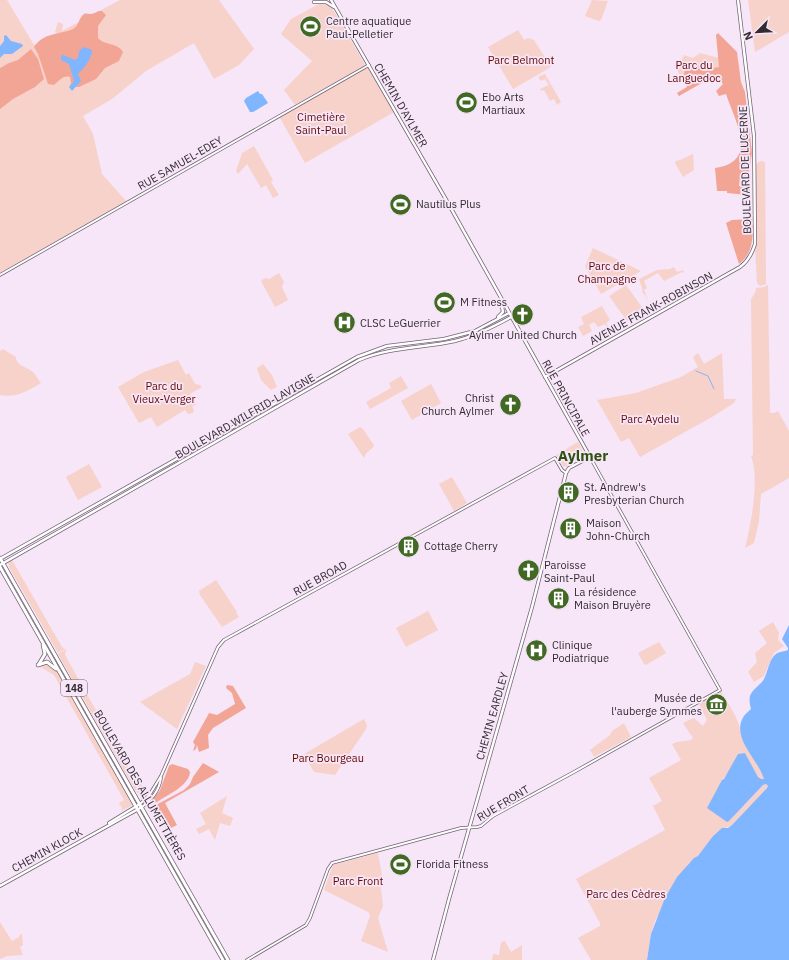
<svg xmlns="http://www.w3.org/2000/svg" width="789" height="960" viewBox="0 0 789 960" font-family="'IBM Plex Sans',sans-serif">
  <rect width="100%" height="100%" fill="#f7e5f8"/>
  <g fill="#f7d2ca">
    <path d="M0,0H7L34,45L57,33L55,32L58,22L63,24L62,31L120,0H219L254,49L239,65L214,79L194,43L146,71L112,99L83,116L93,134L102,174L126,201L0,273Z"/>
    <path d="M592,0L608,1L601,20L599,21L585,16Z"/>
    <path d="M748,0H789V32L755,52Z"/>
    <path d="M319,4H324L332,8L364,63V66L295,105L284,90L312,61L281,34L291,19Z"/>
    <path d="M518,30L524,40L528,38L534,40L551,67L513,89L488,47Z"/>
    <path d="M700,53L719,58V67L679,96L677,93L687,87L677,70L684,55L693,58Z"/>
    <path d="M369,65L396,111L305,163L279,116Z"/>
    <path d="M545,74L561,102L557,105L554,99L550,101L544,90L541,91L540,89L549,85L545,79L541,81L538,77Z"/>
    <path d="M254,146L273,180L271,182L279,195L273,198L266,185L261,188L247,164L238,174L236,171L242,153Z"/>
    <path d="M693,154L694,170L683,177L675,163L676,161L680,160Z"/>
    <path d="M761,161L765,162L766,284L760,286L757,283L755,247V167L757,163Z"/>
    <path d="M593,248L641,271L601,294L585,266Z"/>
    <path d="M674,267L677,272L683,270L684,273H683L682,272L664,281L658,273L644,281L647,288L644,290L646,294L645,295L648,299H647L642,291H643L639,279L657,270L670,269Z"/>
    <path d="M279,273L284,282L282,287L288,300L275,307L261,281L265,278L269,279Z"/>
    <path d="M626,285L644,310L627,321L609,296Z"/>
    <path d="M768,285L770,413H774L778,411L789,431V478L761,494L759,521L754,543L745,548C751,524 760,479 751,456L753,455L751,299L755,293L756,288L764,287Z"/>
    <path d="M602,306L610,320L606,323L613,334L611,335L605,324L598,327L594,322L589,325L592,331L583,336L578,327L584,324L581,317Z"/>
    <path d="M3,349L16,357C16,366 27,367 33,372C36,375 38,380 41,383C28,391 16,398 0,395V351Z"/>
    <path d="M698,353L704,364L722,353L724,399H736L734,403L712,417L640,457L629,438L621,442L597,400L636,393L681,377L698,367L693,357Z"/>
    <path d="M178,360L186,375L189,373L195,384L200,385L202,387L190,394L196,404L192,407L194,410L193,413L188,414L185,410L157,427L151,417L139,423L118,387L144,372Z"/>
    <path d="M263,364L272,375L277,387L271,390L261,380L257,368Z"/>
    <path d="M401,376L408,388L370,409L366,402L391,388L389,383Z"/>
    <path d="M431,384L441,403L412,420L401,401Z"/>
    <path d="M360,427L363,429L374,445C372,451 366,450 364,458L348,434Z"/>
    <path d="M578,442L585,455L564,467L556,455Z"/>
    <path d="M89,464L102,487L78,500L66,477Z"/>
    <path d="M452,477L467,503L454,511L439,484Z"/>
    <path d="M12,560L62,647L65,649L58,653L10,569L8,563L10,561Z"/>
    <path d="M216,580L237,612L236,613L239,617L222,627L200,595L199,591Z"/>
    <path d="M428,611L438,630L406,647L396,628Z"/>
    <path d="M773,622L779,633L778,640L784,646L774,653L764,676L754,682L748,672L757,662L755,653L767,643L759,631Z"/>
    <path d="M659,642L666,653L646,665L644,664L638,653Z"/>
    <path d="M66,649L65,655L125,762L143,787L148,790L144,795H140L135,790L58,654Z"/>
    <path d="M55,656L122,775V776L112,761L53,657Z"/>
    <path d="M195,662L206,666L177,729L140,702L190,674Z"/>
    <path d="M47,663L55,668L58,672L129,798L132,804L131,806L121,811L122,808L119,803L124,800L54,675L39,666Z"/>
    <path d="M720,690C728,703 739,718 741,734L764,777V779H761L758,777L745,753L722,780L729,821L763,785L766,784L768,786L767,788L732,825C728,828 724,827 720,830C710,836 706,849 698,856C695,859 691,861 688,864L655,921L651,934L647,960H591L578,938L600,926V923L576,879L665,830L653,806L662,801L649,778L681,760L672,744L677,742L691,740L693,738L683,723L694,718L703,726L707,720L698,702Z"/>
    <path d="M364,719L367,725L366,729L335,775L314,772L304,754Z"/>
    <path d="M624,723L631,737L594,757L590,750L610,735L612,731Z"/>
    <path d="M227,796L222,813L233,818L230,826L220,823L215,840L209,829L199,834L196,829L206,824L200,813Z"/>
    <path d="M378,853L382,875L380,882L383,906L378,918L388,952L361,941L369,919L370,915L368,912L324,890L333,865Z"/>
    <path d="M0,922L12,941L19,937L21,934H22L23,945L20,947L23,955L7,956L0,959Z"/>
    <path d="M505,941L511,952L522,945V960H492L493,954L499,955L501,942Z"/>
  </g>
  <g fill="#f3a595">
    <path d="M99,11H102L106,15L98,26V38C105,46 117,42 123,52L119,61L105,68L96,79L79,87H70L71,83L70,77C63,75 59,81 54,85L48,84L38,54L34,47C44,32 59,35 73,29C79,26 79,17 84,14C86,13 88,14 90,14C93,14 96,12 99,11Z"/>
    <path d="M718,33L737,52L741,82L745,92L752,153L749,172L746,176L740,177L739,186L750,189V199H748L747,195L727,193V191H717L715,168C760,162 735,121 726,94L719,96L716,91L723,84L716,75L679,96L677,93L687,87C683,80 683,70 688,64H697L703,71L714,70V68L719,67L716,35Z"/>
    <path d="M31,49L38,59L44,79L35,87L13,99L0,109V68L9,63L18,60Z"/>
    <path d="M752,219C753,237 754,252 739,264L726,223L732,220Z"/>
    <path d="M227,685L233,686L246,708L213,728L208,735L209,748L199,752L197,745L196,749L193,751L195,745L193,742L208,715L209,713L217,715L235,704L232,693L226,688Z"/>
    <path d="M203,763L219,772L165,803L177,825L167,830L156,810V805L184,790L190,784L193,777Z"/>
    <path d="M172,764L188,769L190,772C189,786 167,795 157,802L153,803L151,802L160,790L169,766Z"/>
  </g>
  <g fill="#80b5ff">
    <path d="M6,35L11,41L22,44L23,46L12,54H4L0,58V46L4,41V36Z"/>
    <path d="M84,47L92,50C92,59 84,68 78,74L81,81L72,91L69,87L74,81L69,64L61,60V56L63,55L75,60L78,58L79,51Z"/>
    <path d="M258,91L260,94H262L268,103L253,112H250L244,101L246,98Z"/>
    <path d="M789,625V960H647L651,934L665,898L677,877L694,858L698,856L713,836L722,828H728L732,825L767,788L768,786L766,784L763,785L729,821L727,822L707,808L722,780L724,779L738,754L745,753L758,777L761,779H764C758,759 730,737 744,716C746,713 749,711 751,709C750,705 749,700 750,696C753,688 760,686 764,679C768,672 769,659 776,654C780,651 784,652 788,650V648L782,639Z"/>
  </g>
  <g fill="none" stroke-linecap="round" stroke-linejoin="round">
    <path stroke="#80b5ff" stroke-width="1" d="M696,371L708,376L714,389"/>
    <defs>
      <g id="tertiary">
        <path d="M0,275L369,65"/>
        <path d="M140,804L150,794L161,776L218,647L224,640L555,458L562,470L566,473"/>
        <path d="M142,807C152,799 159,791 161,778"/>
        <path d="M247,960L306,925L310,918L328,869L332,863L461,828L477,827L481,826L493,816L574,772L720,690L590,457"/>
      </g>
      <g id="secondary">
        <path d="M331,0L448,203L590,457L569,468L566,473L532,607L449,899L433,960"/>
        <path d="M314,2H326L334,7"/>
        <path d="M498,317L503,312L501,302"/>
        <path d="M545,377L740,267C748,261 752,254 755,244L754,136L738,0"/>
        <path d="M0,559L357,357L387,346L444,339L475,331L509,313"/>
        <path d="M0,565L359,360C390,347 423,348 455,341C475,336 493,327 511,317"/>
        <path d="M109,823L140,804"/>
        <path d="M0,886L142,807"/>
      </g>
      <g id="trunk">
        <path d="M0,558L228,960"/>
        <path d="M0,567L223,960"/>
        <path d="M39,664L45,654L43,645"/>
        <path d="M38,665L47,662L56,669"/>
      </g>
    </defs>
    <use href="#tertiary" stroke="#736474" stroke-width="3.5"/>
    <use href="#secondary" stroke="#736474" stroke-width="4"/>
    <use href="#trunk" stroke="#736474" stroke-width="4.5"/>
    <use href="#tertiary" stroke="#fff" stroke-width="2"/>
    <use href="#secondary" stroke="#fff" stroke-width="2.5"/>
    <use href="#trunk" stroke="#fff" stroke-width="3"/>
  </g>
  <defs>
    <symbol id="stadium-disc" viewBox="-11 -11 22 22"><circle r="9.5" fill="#426924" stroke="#f7e5f8"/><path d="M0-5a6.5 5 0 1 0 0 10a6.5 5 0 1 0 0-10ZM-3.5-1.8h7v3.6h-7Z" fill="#fff"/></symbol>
    <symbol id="church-disc" viewBox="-11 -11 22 22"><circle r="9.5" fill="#426924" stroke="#f7e5f8"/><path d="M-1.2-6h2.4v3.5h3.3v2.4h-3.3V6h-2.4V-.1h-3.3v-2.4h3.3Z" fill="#fff"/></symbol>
    <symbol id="hospital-disc" viewBox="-11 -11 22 22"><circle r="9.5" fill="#426924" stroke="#f7e5f8"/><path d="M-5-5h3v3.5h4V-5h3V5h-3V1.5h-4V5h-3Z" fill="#fff"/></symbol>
    <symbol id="building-disc" viewBox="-11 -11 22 22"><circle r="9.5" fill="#426924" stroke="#f7e5f8"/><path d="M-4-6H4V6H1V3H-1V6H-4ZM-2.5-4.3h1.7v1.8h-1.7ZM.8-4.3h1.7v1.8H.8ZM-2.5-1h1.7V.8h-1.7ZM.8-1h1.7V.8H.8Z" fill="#fff"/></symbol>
    <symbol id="museum-disc" viewBox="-11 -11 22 22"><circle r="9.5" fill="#426924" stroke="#f7e5f8"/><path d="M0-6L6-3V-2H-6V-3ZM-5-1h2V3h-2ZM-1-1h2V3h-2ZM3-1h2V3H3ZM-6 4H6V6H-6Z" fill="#fff"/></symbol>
  </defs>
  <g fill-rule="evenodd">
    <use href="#stadium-disc" x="298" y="14" width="25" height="25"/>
    <use href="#stadium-disc" x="454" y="90" width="25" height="25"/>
    <use href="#stadium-disc" x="388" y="192" width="25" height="25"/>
    <use href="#stadium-disc" x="432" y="290" width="25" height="25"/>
    <use href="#church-disc" x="510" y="302" width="25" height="25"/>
    <use href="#hospital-disc" x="332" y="310" width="25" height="25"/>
    <use href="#church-disc" x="498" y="392" width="25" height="25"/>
    <use href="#building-disc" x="556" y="480" width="25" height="25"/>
    <use href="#building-disc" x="558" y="516" width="25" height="25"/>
    <use href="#building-disc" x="396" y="534" width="25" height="25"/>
    <use href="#church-disc" x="516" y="558" width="25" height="25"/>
    <use href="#building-disc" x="546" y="586" width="25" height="25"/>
    <use href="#hospital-disc" x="524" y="638" width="25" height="25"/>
    <use href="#museum-disc" x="704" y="692" width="25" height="25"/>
    <use href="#stadium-disc" x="388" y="852" width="25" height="25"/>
  </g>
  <g text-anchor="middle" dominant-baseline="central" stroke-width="3.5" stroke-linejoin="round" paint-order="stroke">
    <rect fill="#f7e5f8" stroke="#6d646d" stroke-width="1" x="61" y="680" width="26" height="16" rx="3"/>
    <g font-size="10" font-weight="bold" fill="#322c32">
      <text x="74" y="688">148</text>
    </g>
    <g font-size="11" fill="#322c32" stroke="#f7e5f8" text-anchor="start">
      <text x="326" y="21">Centre aquatique<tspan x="326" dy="13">Paul-Pelletier</tspan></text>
      <text x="482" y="97">Ebo Arts<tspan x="482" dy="13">Martiaux</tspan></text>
      <text x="416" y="204">Nautilus Plus</text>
      <text x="460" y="302">M Fitness</text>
      <text x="360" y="323">CLSC LeGuerrier</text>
      <text x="523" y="335" text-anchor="middle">Aylmer United Church</text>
      <text x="494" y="398" text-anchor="end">Christ<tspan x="494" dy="13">Church Aylmer</tspan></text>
      <text x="584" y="487">St. Andrew's<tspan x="584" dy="13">Presbyterian Church</tspan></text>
      <text x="586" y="523">Maison<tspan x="586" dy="13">John-Church</tspan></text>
      <text x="424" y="546">Cottage Cherry</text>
      <text x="544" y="565">Paroisse<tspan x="544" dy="13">Saint-Paul</tspan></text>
      <text x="574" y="592">La résidence<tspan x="574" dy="13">Maison Bruyère</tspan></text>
      <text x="552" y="645">Clinique<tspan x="552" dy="13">Podiatrique</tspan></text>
      <text x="702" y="698" text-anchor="end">Musée de<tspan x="702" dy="13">l'auberge Symmes</tspan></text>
      <text x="416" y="864">Florida Fitness</text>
    </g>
    <g font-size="11" fill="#600900" stroke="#f7e5f8">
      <text x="521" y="60">Parc Belmont</text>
      <text x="694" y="65">Parc du<tspan x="694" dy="13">Languedoc</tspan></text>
      <text x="321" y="117">Cimetière<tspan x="321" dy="13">Saint-Paul</tspan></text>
      <text x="607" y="266">Parc de<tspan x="607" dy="13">Champagne</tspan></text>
      <text x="164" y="386">Parc du<tspan x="164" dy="13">Vieux-Verger</tspan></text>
      <text x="650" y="419">Parc Aydelu</text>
      <text x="328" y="758">Parc Bourgeau</text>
      <text x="358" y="881">Parc Front</text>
      <text x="626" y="894">Parc des Cèdres</text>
    </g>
    <g font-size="11" fill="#322c32" stroke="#f7e5f8">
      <text transform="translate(401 105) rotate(60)">CHEMIN D'AYLMER</text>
      <text transform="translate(180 163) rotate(-30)">RUE SAMUEL-EDEY</text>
      <text transform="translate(745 170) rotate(-92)">BOULEVARD DE LUCERNE</text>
      <text transform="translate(651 308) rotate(-29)">AVENUE FRANK-ROBINSON</text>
      <text transform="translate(566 398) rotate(61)">RUE PRINCIPALE</text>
      <text transform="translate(245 416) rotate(-30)">BOULEVARD WILFRID-LAVIGNE</text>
      <text transform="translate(320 578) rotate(-29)">RUE BROAD</text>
      <text transform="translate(492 716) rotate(-74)">CHEMIN EARDLEY</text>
      <text transform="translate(140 785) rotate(60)">BOULEVARD DES ALLUMETTIÈRES</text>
      <text transform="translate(503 803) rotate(-31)">RUE FRONT</text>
      <text transform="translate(47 850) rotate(-29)">CHEMIN KLOCK</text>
    </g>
    <g font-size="15" font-weight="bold" fill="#2f5212" stroke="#f7e5f8">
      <text x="583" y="455">Aylmer</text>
    </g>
  </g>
  <g transform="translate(757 32) rotate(246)" stroke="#f7e5f8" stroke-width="3" paint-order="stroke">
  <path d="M0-3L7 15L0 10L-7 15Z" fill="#322c32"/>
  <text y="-6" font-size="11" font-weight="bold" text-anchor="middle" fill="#322c32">N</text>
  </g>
</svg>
